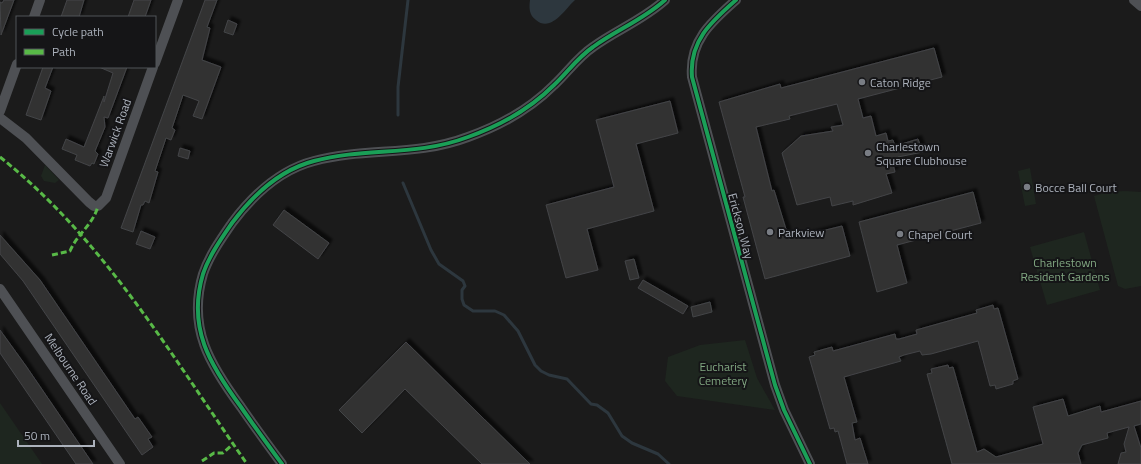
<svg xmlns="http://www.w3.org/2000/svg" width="1141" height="464" viewBox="0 0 1141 464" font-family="'Titillium Web',sans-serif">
  <defs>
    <filter id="shadow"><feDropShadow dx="3.5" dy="-3.5" stdDeviation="1" flood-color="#0009"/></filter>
  </defs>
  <rect width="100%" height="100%" fill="#1b1b1b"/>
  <g fill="#1e261f">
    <path d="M45,165L59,180L55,183L44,181L41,176Z"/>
    <path d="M1030,168L1036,204L1025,206L1018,171Z"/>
    <path d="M1125,191L1141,192V286L1125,289L1118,286L1094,196L1108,192Z"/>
    <path d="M1084,232L1100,290L1047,305L1030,247Z"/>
    <path d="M745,340L757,378L775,410L677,396L665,381L668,357L700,345Z"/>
    <path d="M0,403L42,464H0Z"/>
  </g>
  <path fill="#2d373e" d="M530,0H575C565,9 551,33 536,20C529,15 529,8 530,0Z"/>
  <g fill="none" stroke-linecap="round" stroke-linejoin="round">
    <g stroke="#2d373e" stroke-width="3">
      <path d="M398,115V87L408,0"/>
      <path d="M403,183L431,250L439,264L463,281L465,286L462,290V299L464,305L473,311H495L504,315L518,331L535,365L541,371L549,375L567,379L591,404L597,405L608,413L622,436L632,443L658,454L669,464"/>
    </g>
  </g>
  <g fill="#333" stroke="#434447" filter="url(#shadow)">
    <path d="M4,0H14L1,35L0,2L2,3Z"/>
    <path d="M67,0H84L79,17H61Z"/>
    <path d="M134,0H151L145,17H128Z"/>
    <path d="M205,0H217L207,27L210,28L202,60L221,67L202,119L193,116L199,101L183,95L172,128L175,130L171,140L166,138L155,171L158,172L149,203L145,201L143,205H141L133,232L121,228Z"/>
    <path d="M228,20L237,24L233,35L224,32Z"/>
    <path d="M934,48L942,77L858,99L863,118L871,116L876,136L886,133L888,141L893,140L895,146L918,139L923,152L898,157L899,163L893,164L895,172L886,174L892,193L853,205V201L832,206L830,197L797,205L782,153L801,136L833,131L831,127L843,125L837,104L789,116L790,119L756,127L772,191L774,190L789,239L842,226L850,256L765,279L743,197H745L719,102L780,84L781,88Z"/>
    <path d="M43,67H53L45,88L51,91L41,120L26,115Z"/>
    <path d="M99,67H127L108,118L104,117L105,127L95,151L98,154L94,164L92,163L90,166L75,160L77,155L62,149L66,139L84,147L104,96V102L113,73Z"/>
    <path d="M670,101L678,133L636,144L654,211L587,229L598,270L566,278L546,205L614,187L596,120Z"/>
    <path d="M180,148L190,151L188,159L178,156Z"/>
    <path d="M973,192L981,223L897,245L907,283L877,292L859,222Z"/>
    <path d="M284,210L329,243L318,259L273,225Z"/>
    <path d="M141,231L155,237L150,249L136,244Z"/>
    <path d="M0,235L40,280L135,419L138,417L152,437L148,439L153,447L142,455L23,281L0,254Z"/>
    <path d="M634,259L639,278L630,280L625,261Z"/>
    <path d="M643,280L688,306L683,314L638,288Z"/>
    <path d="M710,302L712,312L693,317L691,307Z"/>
    <path d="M993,305L994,309L998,308L1018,379L1013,381V384L996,389L995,385L990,386L978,341L931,354L922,355L920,351L904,355L899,357L901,361L844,377L857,422L852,423L855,440L860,438L868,464H847L838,431L835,432L834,428L830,429L809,357L815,355L814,352L832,347L833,351L895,334L896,339H899L917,334L916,330L977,313L976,310Z"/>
    <path d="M0,330L26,366L93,464H76L0,353Z"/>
    <path d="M406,342L483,418L530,464H482L405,389L362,433L339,410Z"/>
    <path d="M948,365L949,368L953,367L977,452L984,449L996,457L1043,444L1033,407L1063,399L1068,416L1100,406L1101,412L1141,401V424L1134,426L1141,448V464H1118L1121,453L1126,452L1124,444L1129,427L1107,433L1108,438L1082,445L1078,453L1081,464H952L927,374L932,373L931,369Z"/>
  </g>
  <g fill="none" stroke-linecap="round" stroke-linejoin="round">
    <g stroke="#4e5054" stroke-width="10">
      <path d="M736,0C711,22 689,41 692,77L775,385L784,410L810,464"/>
      <path d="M1134,0L1141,6"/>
      <path d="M34,17L40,0"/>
      <path d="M155,63L178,0"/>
      <path d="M0,111L17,64"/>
      <path d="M0,118L26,138L89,202L94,206H98L106,198L153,67"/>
      <path d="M0,289L120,464"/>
      <path d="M282,464C268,445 254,426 241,407C210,365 187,328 203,274C209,256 221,239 232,223C253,195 279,170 314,161C366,147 415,157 468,137C499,126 530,109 554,85C567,73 578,57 593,47C616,30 643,20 665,0"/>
    </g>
    <g stroke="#58b947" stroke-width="3" stroke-dasharray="6 3" stroke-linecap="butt">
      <path d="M0,157C105,241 171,355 247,464"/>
      <path d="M52,255L70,251C77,234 93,225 98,206"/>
      <path d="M202,461L214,453H223L233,444"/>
    </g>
    <defs>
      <g id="cycleway">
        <path d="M736,0C711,22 689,41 692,77L775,385L784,410L810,464"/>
        <path d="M282,464C268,445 254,426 241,407C210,365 187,328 203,274C209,256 221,239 232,223C253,195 279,170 314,161C366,147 415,157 468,137C499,126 530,109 554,85C567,73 578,57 593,47C616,30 643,20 665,0"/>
      </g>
    </defs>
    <use href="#cycleway" stroke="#151517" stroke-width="6"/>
    <use href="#cycleway" stroke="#1a9f57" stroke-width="4"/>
  </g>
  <g fill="#797d84" stroke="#151517" stroke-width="1.5">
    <circle cx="862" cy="82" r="4"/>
    <circle cx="868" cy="153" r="4"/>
    <circle cx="1027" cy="187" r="4"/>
    <circle cx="770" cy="232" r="4"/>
    <circle cx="900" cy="234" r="4"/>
  </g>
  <g text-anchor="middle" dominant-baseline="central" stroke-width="4" stroke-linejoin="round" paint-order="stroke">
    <g font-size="12" fill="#acb2bc" stroke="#151517" text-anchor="start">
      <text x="870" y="82">Caton Ridge</text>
      <text x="876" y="146">Charlestown<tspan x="876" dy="14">Square Clubhouse</tspan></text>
      <text x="1035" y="187">Bocce Ball Court</text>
      <text x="778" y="232">Parkview</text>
      <text x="908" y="234">Chapel Court</text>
    </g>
    <g font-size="12" fill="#acb2bc" stroke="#151517">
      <text transform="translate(115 133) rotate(-70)">Warwick Road</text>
      <text transform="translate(741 226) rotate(75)">Erickson Way</text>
      <text transform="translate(71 369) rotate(56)">Melbourne Road</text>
    </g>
    <g font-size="12" fill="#82a882" stroke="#151517">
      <text x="1065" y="262">Charlestown<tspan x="1065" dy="14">Resident Gardens</tspan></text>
      <text x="723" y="366">Eucharist<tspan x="723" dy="14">Cemetery</tspan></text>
    </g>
  </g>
  <rect x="16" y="16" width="140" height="52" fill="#151517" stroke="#515459"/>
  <rect x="24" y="29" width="20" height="6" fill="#1a9f57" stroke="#515459"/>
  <text x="52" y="36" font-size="12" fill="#acb2bc">Cycle path</text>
  <rect x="24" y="49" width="20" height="6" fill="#58b947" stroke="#515459"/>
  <text x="52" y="56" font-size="12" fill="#acb2bc">Path</text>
  <path d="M18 440v6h76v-6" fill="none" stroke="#acb2bc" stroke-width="2"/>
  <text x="24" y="440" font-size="12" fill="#acb2bc" stroke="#151517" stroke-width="3" paint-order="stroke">50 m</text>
</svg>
